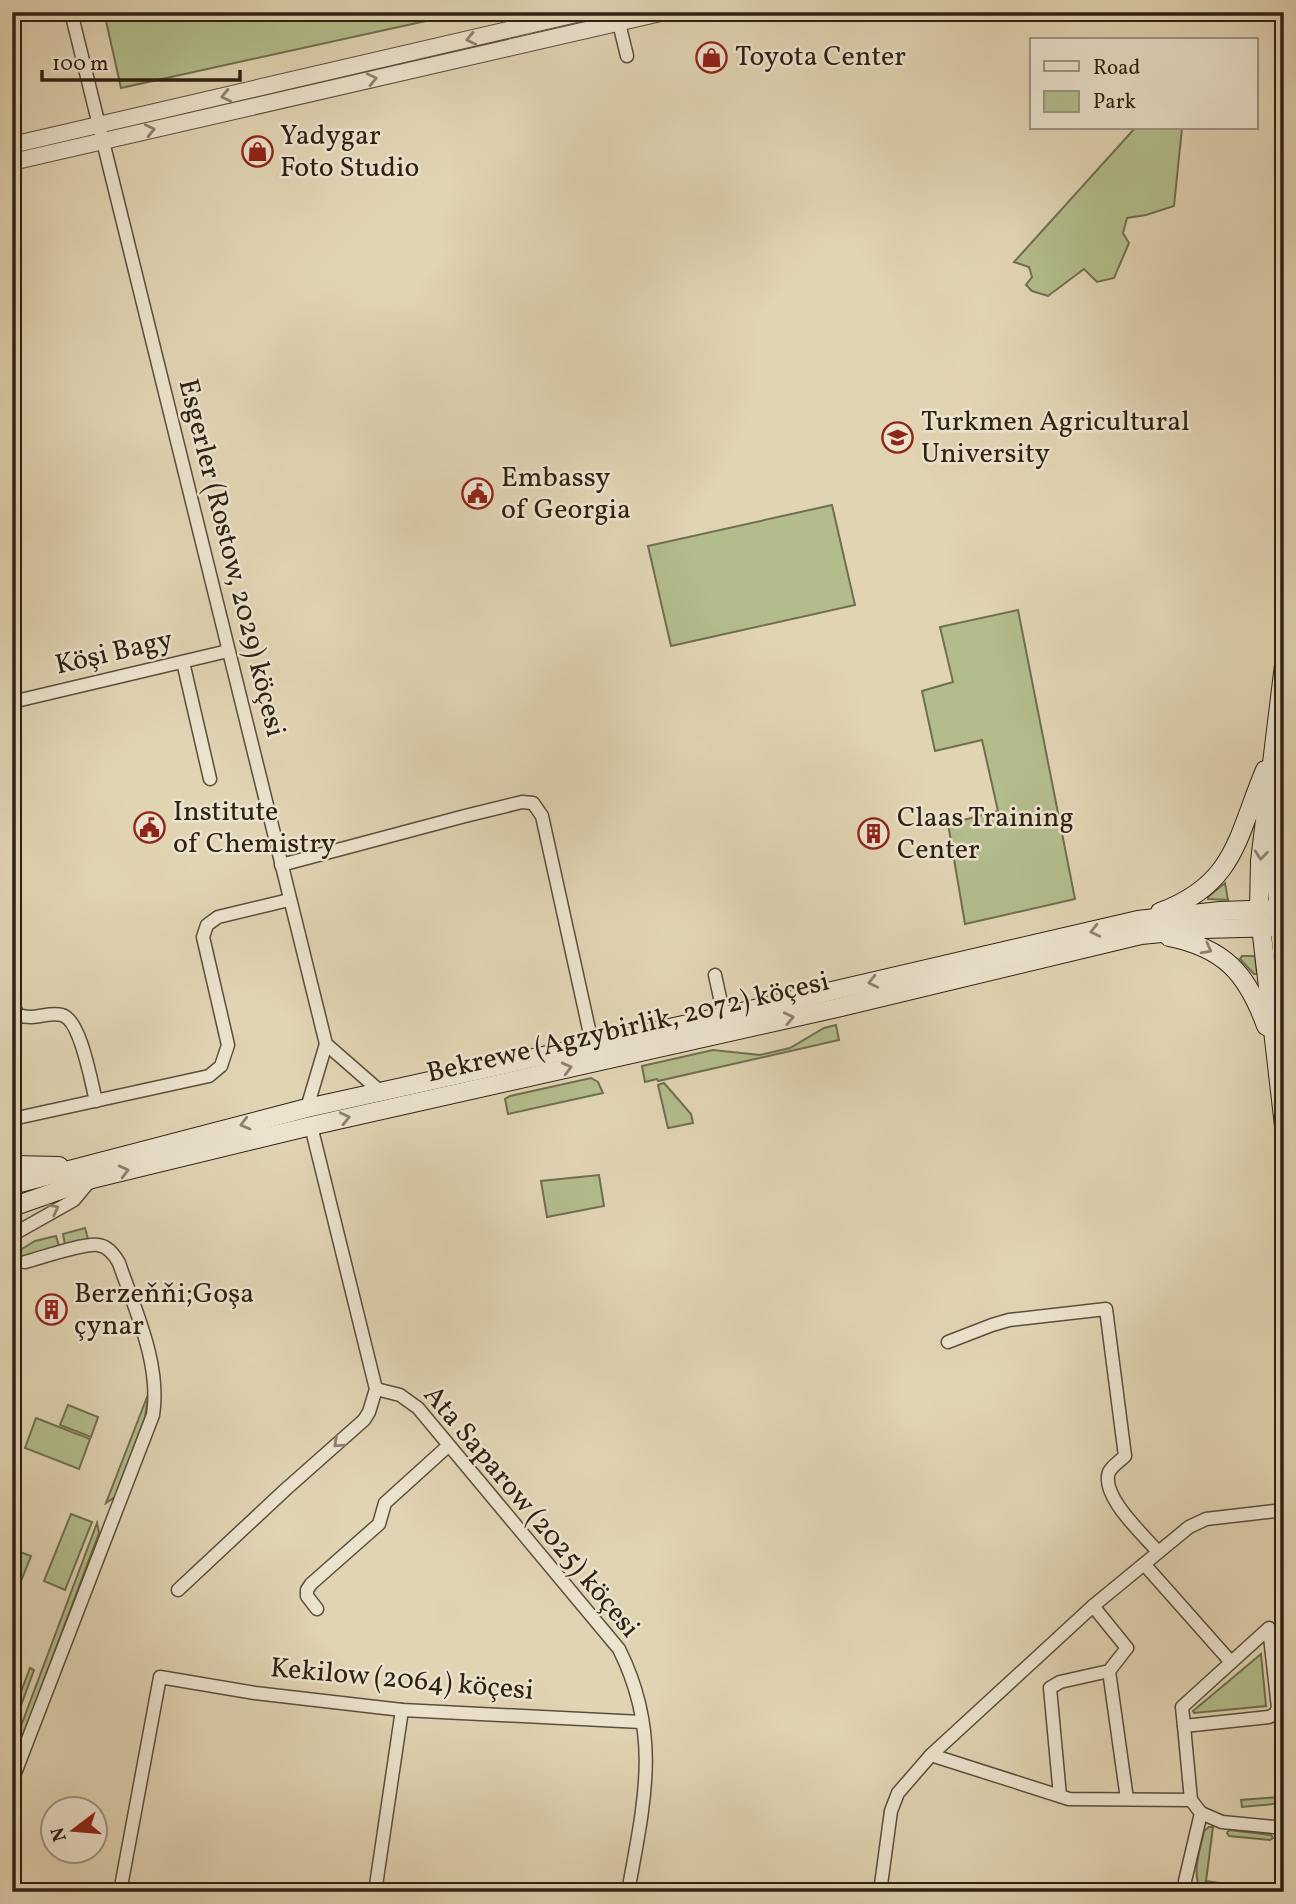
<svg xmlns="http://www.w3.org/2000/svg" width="1296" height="1904" viewBox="0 0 1296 1904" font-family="Vollkorn,serif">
  <rect width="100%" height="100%" fill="#e1d4b3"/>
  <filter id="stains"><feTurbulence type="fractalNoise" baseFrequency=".00286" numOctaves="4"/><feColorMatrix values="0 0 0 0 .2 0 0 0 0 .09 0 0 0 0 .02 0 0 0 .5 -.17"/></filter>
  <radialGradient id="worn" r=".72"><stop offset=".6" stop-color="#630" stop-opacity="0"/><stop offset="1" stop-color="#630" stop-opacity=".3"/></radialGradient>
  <g fill="#b3bd8c" stroke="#706f50" stroke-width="2">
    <path d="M104,12H467L121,88Z"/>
    <path d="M1135,128H1182L1174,206L1146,215L1127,218L1123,233L1129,243L1114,278L1097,282L1084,269L1048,296L1032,291L1026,285L1032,277L1029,267L1014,262Z"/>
    <path d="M832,505L855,605L671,646L648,546Z"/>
    <path d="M1018,610L1075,899L965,924L948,824L998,811L982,740L935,751L922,691L953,682L940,627Z"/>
    <path d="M1225,883L1228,900L1208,899V897Z"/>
    <path d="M1242,956H1255L1257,974H1254L1240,959Z"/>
    <path d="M836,1025L839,1040L658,1081L657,1079L645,1082L642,1066L713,1050L760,1055L790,1048L824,1028Z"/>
    <path d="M591,1078L598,1082L603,1093L508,1114L505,1099L510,1096Z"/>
    <path d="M664,1083L691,1114L693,1123L668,1128L658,1085Z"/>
    <path d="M599,1175L604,1206L547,1217L541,1181Z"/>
    <path d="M85,1228L88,1239L65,1245L63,1234Z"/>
    <path d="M56,1236L59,1246L30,1256L12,1266V1255L35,1241Z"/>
    <path d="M149,1392L145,1417L115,1497L106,1503Z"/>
    <path d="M68,1405L98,1417L91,1437L60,1425Z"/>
    <path d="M36,1418L90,1439L79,1469L25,1448Z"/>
    <path d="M71,1514L92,1522L65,1590L44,1581Z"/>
    <path d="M97,1523L99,1533L12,1765V1750Z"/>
    <path d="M12,1549L31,1556L19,1586L12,1583Z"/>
    <path d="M1261,1654L1266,1706L1194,1713L1193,1711Z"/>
    <path d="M30,1668L34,1670L12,1730V1716Z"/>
    <path d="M1279,1797L1284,1803L1242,1807L1241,1800Z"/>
    <path d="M1209,1827H1213L1206,1881L1281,1892H1207L1200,1889C1192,1871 1200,1850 1204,1831Z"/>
    <path d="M1229,1830L1271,1835L1273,1838L1270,1840L1229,1836L1227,1833Z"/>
  </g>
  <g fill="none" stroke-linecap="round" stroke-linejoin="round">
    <defs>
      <g id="minor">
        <path d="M71,12L326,1044L381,1092"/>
        <path d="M619,23L627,56"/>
        <path d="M183,662L210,779"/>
        <path d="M12,702L228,651"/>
        <path d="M281,865L465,816L522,802L533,803L542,816L594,1052"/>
        <path d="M715,975L724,1016"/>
        <path d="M12,1003L18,1015C37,1021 47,1011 62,1015C81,1020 91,1082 96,1101"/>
        <path d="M307,1108L326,1044"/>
        <path d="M12,1117L17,1118L209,1076L221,1066L228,1045L203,937L207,925L218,917L289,900"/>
        <path d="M311,1126L376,1389"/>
        <path d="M12,1235L74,1200L89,1182"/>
        <path d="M948,1342L992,1325L1009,1320L1106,1309L1125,1456C1120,1461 1112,1466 1109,1472C1100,1496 1144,1535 1158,1552"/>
        <path d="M376,1389L400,1395L418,1408L619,1649C662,1735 644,1803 628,1892"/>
        <path d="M1144,1564L1230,1661"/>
        <path d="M178,1590L285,1490L364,1420L369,1412L376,1389"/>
        <path d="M317,1609L307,1596V1590L311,1584L379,1524L385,1503L448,1446"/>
        <path d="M1269,1628L1278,1708L1275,1714L1269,1717L1184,1726L1182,1707Z"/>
        <path d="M1109,1671L1127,1799"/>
        <path d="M1184,1726L1191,1800"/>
        <path d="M931,1755L1069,1799L1191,1800L1201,1813L1185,1881L1186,1892"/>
        <path d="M12,1781L153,1415C161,1364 135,1310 119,1263C114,1254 108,1246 98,1245C83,1243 41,1258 25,1262"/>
        <path d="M1060,1796L1050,1688L1060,1682L1109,1671L1127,1648L1093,1606"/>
        <path d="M1201,1813L1222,1822L1284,1828"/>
        <path d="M120,1892L160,1677L255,1693L402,1710L641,1722"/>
        <path d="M375,1892L402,1710"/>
        <path d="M880,1892L891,1811L898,1793L931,1755L1093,1606L1189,1527L1206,1519L1284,1510"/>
      </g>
      <g id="tertiary">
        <path d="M12,145L585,12"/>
        <path d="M12,162L665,12"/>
      </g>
      <g id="secondary">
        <path d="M1284,665L1260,861L1259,909L1284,1126"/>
        <path d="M1284,793L1276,878L1284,975"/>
        <path d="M1160,912C1236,884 1237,836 1265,770"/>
        <path d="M1169,937C1224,948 1247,973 1266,1026"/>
        <path d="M12,1165L59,1166"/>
        <path d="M12,1185L307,1108L724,1016L1138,920L1220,911L1284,909"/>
        <path d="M12,1207L92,1179L311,1126L837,1008L1141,935L1202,929L1284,927"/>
      </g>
    </defs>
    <use href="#minor" stroke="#5b4e3b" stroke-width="15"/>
    <use href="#tertiary" stroke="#5b4e3b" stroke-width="18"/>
    <use href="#secondary" stroke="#2e2113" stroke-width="20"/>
    <use href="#minor" stroke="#ece3ce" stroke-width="12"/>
    <use href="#tertiary" stroke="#ece3ce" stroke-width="16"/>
    <use href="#secondary" stroke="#ece3ce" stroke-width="18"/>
  </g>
  <defs><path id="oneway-chevron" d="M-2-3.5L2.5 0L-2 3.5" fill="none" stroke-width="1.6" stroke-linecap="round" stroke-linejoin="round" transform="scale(1.75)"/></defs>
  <g stroke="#8d8270">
    <use href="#oneway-chevron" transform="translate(471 39) rotate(167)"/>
    <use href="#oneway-chevron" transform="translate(372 79) rotate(-13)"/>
    <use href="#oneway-chevron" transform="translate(226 96) rotate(167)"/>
    <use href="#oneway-chevron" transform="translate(150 130) rotate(-13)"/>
    <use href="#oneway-chevron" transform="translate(1261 855) rotate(96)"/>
    <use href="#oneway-chevron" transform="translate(1095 931) rotate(167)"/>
    <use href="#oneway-chevron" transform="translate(1207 949) rotate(28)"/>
    <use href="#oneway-chevron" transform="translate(873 982) rotate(167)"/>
    <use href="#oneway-chevron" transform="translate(789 1018) rotate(-12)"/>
    <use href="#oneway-chevron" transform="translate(567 1068) rotate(-14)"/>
    <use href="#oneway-chevron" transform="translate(345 1118) rotate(-13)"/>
    <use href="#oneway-chevron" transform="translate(245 1124) rotate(165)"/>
    <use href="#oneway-chevron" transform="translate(124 1171) rotate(-14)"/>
    <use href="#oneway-chevron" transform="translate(54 1209) rotate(-28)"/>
    <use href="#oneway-chevron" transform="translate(338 1443) rotate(138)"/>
  </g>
  <defs>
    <symbol id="shop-ring" viewBox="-11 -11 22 22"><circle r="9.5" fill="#ece3ce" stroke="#8f2418" stroke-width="1.5"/><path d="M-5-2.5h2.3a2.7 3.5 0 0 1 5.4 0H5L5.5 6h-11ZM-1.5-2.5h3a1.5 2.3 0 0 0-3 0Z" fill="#8f2418"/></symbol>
    <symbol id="university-ring" viewBox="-11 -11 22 22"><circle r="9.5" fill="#ece3ce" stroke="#8f2418" stroke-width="1.5"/><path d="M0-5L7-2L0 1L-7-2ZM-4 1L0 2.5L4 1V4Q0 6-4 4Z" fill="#8f2418"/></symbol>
    <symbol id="civic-ring" viewBox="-11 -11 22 22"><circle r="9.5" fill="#ece3ce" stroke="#8f2418" stroke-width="1.5"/><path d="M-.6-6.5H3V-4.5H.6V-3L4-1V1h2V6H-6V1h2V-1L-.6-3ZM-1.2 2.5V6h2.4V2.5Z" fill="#8f2418"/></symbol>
    <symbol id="building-ring" viewBox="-11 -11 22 22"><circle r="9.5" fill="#ece3ce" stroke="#8f2418" stroke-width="1.5"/><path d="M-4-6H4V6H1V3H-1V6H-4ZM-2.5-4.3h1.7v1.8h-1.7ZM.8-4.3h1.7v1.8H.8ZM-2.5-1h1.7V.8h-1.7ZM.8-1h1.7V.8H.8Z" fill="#8f2418"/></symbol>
  </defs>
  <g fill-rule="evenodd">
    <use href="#shop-ring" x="694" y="40" width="35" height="35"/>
    <use href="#shop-ring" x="240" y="134" width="35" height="35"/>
    <use href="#university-ring" x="880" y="420" width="35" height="35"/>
    <use href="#civic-ring" x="460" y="476" width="35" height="35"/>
    <use href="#civic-ring" x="132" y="810" width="35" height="35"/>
    <use href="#building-ring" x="856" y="816" width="35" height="35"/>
    <use href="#building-ring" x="34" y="1292" width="35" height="35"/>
  </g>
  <g text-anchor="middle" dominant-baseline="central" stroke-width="5" stroke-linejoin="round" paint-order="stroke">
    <g font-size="28" fill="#2e2113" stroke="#ece3ce" text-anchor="start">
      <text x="735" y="57">Toyota Center</text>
      <text x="280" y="136">Yadygar<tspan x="280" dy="32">Foto Studio</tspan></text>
      <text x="921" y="422">Turkmen Agricultural<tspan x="921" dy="32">University</tspan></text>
      <text x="501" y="478">Embassy<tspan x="501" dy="32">of Georgia</tspan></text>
      <text x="173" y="812">Institute<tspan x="173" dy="32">of Chemistry</tspan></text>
      <text x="897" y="818">Claas Training<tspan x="897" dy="32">Center</tspan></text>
      <text x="74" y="1294">Berzeňňi;Goşa<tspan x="74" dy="32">çynar</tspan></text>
    </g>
    <g font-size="28" fill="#2e2113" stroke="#ece3ce">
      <text transform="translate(231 558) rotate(76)">Esgerler (Rostow, 2029) köçesi</text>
      <text transform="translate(114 653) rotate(-13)">Köşi Bagy</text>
      <text transform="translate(628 1028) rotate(-13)">Bekrewe (Agzybirlik, 2072) köçesi</text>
      <text transform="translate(531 1512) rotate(50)">Ata Saparow (2025) köçesi</text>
      <text transform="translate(402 1680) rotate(5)">Kekilow (2064) köçesi</text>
    </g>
  </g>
  <rect width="1296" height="1904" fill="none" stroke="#e1d4b3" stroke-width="42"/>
  <rect x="14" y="14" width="1268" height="1876" fill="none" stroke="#2e2113" stroke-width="3.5"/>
  <rect x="21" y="21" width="1254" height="1862" fill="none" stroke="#2e2113" stroke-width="2"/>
  <rect x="1030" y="38" width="228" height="91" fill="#ece3ce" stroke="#a09583" stroke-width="2"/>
  <rect x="1044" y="61" width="35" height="10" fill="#ece3ce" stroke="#a09583" stroke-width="2"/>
  <text x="1093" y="74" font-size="21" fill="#2e2113">Road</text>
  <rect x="1044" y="91" width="35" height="21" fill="#b3bd8c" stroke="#a09583" stroke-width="2"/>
  <text x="1093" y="108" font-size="21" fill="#2e2113">Park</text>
  <g transform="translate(74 1830) rotate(254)"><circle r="33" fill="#ece3ce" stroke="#a09583" stroke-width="2"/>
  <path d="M0-5L12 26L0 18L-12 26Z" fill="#8f2418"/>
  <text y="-10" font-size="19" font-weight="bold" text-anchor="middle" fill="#2e2113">N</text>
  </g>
  <path d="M42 70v10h198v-10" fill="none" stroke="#2e2113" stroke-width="3.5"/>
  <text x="52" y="70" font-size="21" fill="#2e2113" stroke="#ece3ce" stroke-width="5" paint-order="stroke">100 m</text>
  <rect width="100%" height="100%" filter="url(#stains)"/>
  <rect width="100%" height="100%" fill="url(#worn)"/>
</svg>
